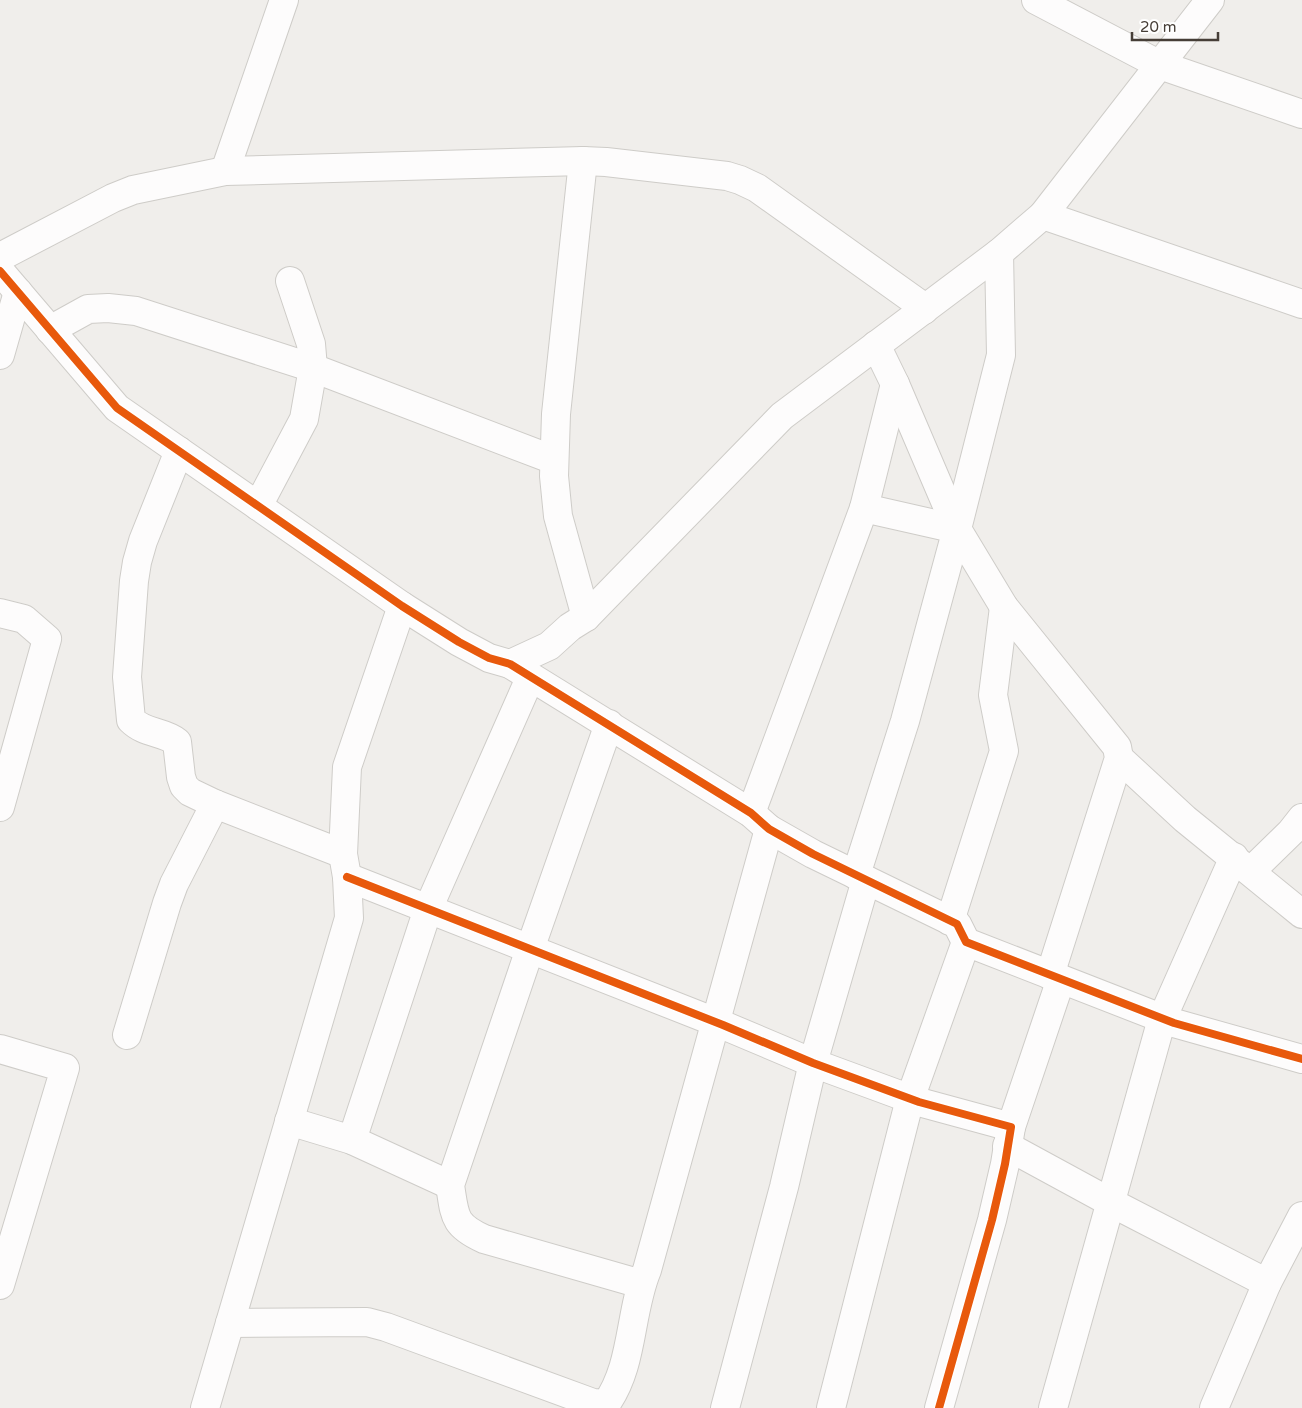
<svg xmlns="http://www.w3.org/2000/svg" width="1302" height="1408" viewBox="0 0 1302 1408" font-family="'Varela Round',sans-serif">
  <rect width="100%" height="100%" fill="#f0eeeb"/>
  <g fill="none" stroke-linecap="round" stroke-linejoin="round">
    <defs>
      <g id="minor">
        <path d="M1036,0L1160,65L1302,114"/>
        <path d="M583,161L556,414L554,476L558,516L586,617"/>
        <path d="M225,171L284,0"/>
        <path d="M1043,215L1302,304"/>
        <path d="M0,257L113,198L133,190L225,171L583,161L606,162L727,176L740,180L757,188L925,308L924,310"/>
        <path d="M50,330L88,309L108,308L136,311L313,368L554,460"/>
        <path d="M876,345L895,384L957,529L1004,607L1117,747L1119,758L1050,975"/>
        <path d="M0,355L18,292"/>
        <path d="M179,451L143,541L137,562L134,581L127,677L131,720C145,734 163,731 177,742L181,777L184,786L190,792L215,804L343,854"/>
        <path d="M258,506L304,419L313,368L311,344L290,281"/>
        <path d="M864,508L895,384"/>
        <path d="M0,613L24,619L47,639L0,807"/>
        <path d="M510,664L751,813L769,829L813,854L957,924L966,942L1174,1023L1302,1059"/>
        <path d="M609,724L530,949L450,1185C455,1216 453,1225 484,1239L641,1284"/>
        <path d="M1119,758L1185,819L1302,914"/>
        <path d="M751,813L864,508L957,529"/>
        <path d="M1251,871L1291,832L1302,818"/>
        <path d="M856,875L905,721L957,529L1001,355L999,253"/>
        <path d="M347,877L723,1025L813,1063L919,1102L1011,1127L1005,1164L992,1220L939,1408"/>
        <path d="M950,921L1004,751L993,695L1004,607"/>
        <path d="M127,1035L167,903L174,884L215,804"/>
        <path d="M0,1049L65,1068L0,1285"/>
        <path d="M289,1121L352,1140L450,1185"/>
        <path d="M1011,1127L1061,979"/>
        <path d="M352,1140L428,909L530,678"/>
        <path d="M1007,1146L1110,1202L1267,1283"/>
        <path d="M230,1323L367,1322L386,1327L593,1403L606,1404C634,1365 629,1313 647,1270L769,829"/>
        <path d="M725,1408L784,1187L813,1063L866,880"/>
        <path d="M831,1408L910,1099L966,942"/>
        <path d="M1053,1408L1162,1019L1234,857"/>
        <path d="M1214,1408L1267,1283L1302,1216"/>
      </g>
      <g id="tertiary">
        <path d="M0,271L117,408L402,606L459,642L489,658L510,664L549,646L570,627L586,617L782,416L999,253L1043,215L1210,0"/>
        <path d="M205,1408L349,918L347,877L343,854L347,767L402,606"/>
      </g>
    </defs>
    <use href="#minor" stroke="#ceccc8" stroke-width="30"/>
    <use href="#tertiary" stroke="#ceccc8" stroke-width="30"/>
    <use href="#minor" stroke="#fdfcfc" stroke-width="28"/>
    <use href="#tertiary" stroke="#fdfcfc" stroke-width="28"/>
    <defs>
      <g id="cycleway">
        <path d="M0,271L117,408L402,606L459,642L489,658L510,664L751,813L769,829L813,854L957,924L966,942L1174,1023L1302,1059"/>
        <path d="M347,877L723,1025L813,1063L919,1102L1011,1127L1005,1164L992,1220L939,1408"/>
      </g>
    </defs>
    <use href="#cycleway" stroke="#fff" stroke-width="11"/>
    <use href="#cycleway" stroke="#e8590c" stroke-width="8"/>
  </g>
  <path d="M1132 32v8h86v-8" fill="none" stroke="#463e37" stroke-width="2.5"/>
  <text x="1140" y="32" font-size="15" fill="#463e37" stroke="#ffffff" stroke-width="4" paint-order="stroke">20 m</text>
</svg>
